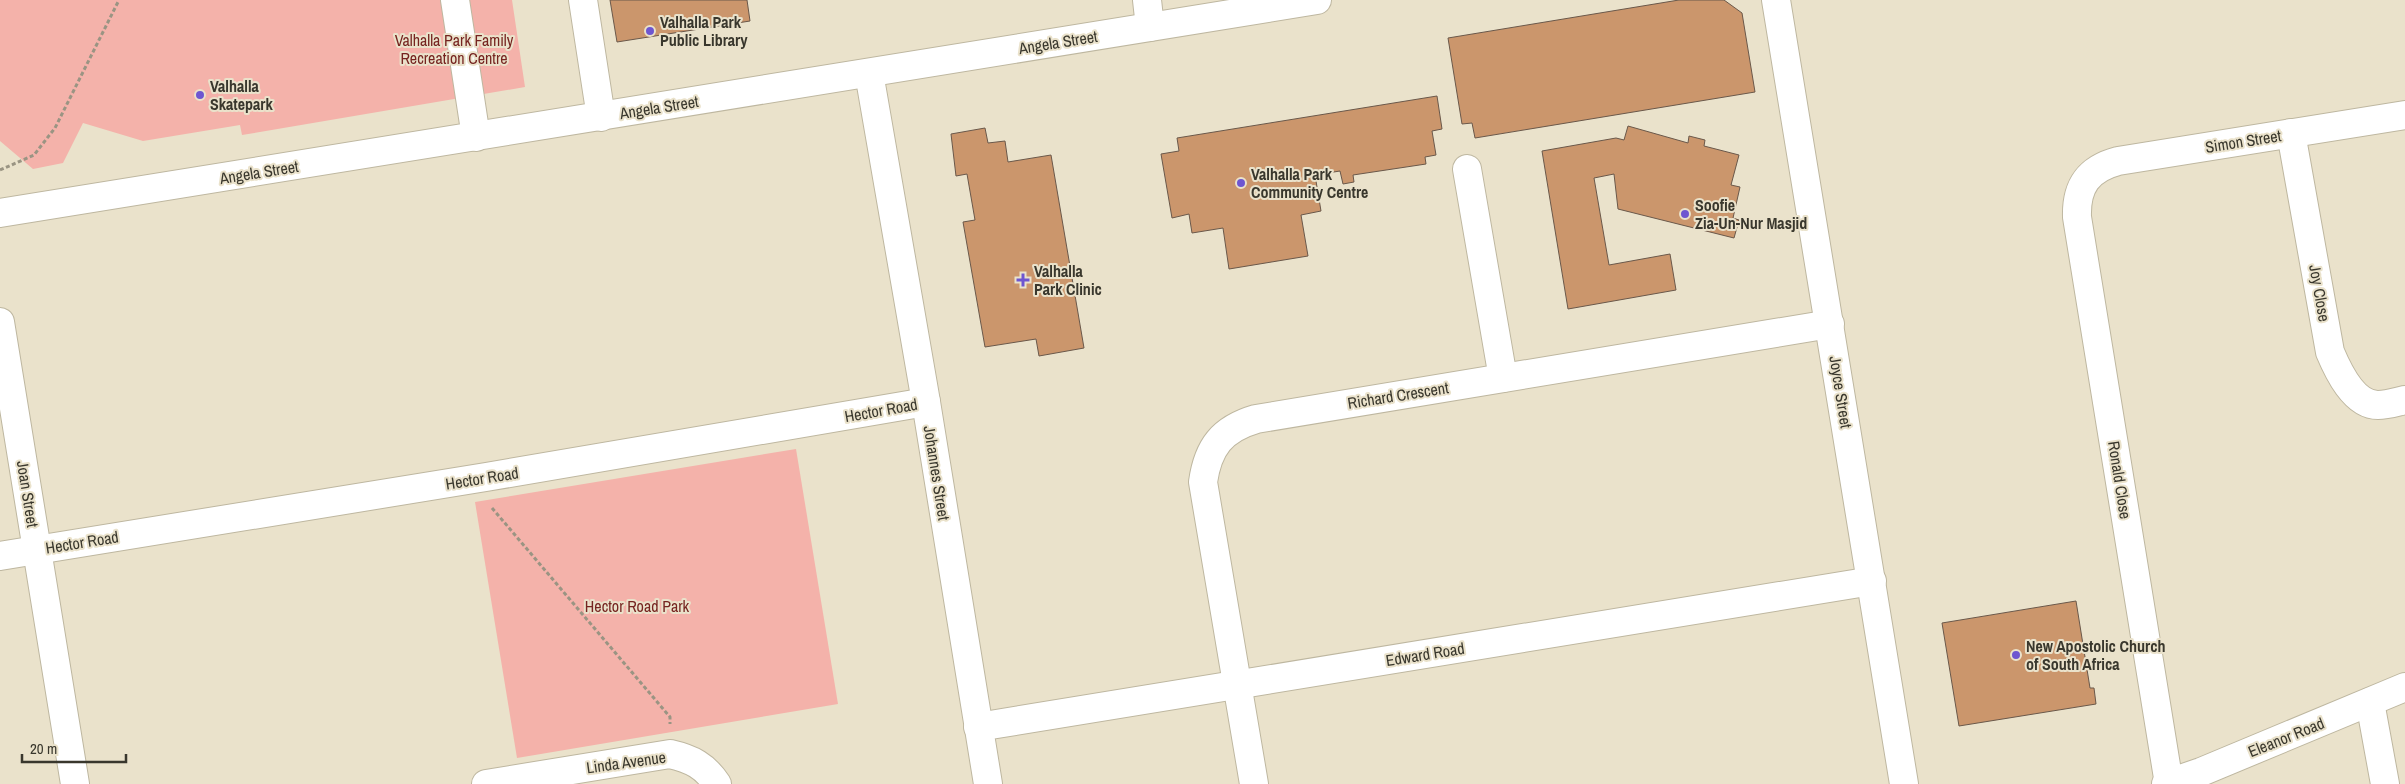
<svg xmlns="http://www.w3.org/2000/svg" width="2405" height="784" viewBox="0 0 2405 784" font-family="'Archivo Narrow',sans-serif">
  <rect width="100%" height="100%" fill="#eae2cb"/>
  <g fill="#f4b2aa">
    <path d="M0,0H512L525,87L242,135L240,125L143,141L83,123L63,163L33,169L0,141Z"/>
    <path d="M796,449L838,704L517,758L475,502Z"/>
  </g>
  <g fill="#cb966c" stroke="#6a584a">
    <path d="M610,0H747L750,21L617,42Z"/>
    <path d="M1679,0H1724L1742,13L1755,92L1475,138L1472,123L1462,124L1448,38Z"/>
    <path d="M1437,96L1442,129L1432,131L1436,155L1425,157L1426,164L1353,175L1354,182L1343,184L1340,171L1315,175L1321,211L1301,215L1308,256L1229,269L1223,228L1192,233L1189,214L1172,218L1161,154L1179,151L1177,138Z"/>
    <path d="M1628,126L1688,143L1689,136L1705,140L1704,146L1739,155L1731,185L1740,187L1733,218L1739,220L1734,238L1618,209L1614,174L1594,178L1609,265L1670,254L1676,290L1568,309L1542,151L1616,138L1624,140Z"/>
    <path d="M985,128L988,143L1005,141L1008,162L1051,155L1084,348L1039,356L1036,339L985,347L963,222L975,220L967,174L956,176L951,134Z"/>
    <path d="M2076,601L2090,688H2094L2096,704L1959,726L1942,623Z"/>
  </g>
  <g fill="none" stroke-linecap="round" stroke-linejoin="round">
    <defs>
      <g id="minor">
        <path d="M455,0L476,137"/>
        <path d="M583,0L601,117"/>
        <path d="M1147,0L1150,27"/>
        <path d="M1776,0L1904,784"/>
        <path d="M869,73L926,402L988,784"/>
        <path d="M2291,133L2330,352C2338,371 2354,405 2378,405C2387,405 2396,402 2405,400"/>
        <path d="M1467,169L1503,378"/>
        <path d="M0,213L1317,0"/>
        <path d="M0,322L75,784"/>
        <path d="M0,556L486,477L926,402"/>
        <path d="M2370,702L2385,784"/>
        <path d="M978,727L1872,581"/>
        <path d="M486,784L670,754C692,759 705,766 717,784"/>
        <path d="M1254,784L1203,482C1208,447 1222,429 1256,419L1830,324"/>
        <path d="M2166,784L2201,772L2405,687"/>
        <path d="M2169,784L2077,217C2076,186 2088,169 2118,161L2405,115"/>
      </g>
    </defs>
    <use href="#minor" stroke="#beb7a0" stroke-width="30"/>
    <g stroke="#9a9483" stroke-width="3" stroke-dasharray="4 2.5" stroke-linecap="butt">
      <path d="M0,170L34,155L55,128L119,0"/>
      <path d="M492,508L670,717V724"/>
    </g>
    <use href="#minor" stroke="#fff" stroke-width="28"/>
  </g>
  <g fill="#6e56d0" stroke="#eae2cb" stroke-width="2">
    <circle cx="650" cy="31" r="5"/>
    <circle cx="200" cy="95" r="5"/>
    <circle cx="1241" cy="183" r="5"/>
    <circle cx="1685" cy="214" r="5"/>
    <path d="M1020.5 272.5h5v5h5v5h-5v5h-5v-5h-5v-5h5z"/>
    <circle cx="2016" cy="655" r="5"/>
  </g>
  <g text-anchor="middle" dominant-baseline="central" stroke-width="4" stroke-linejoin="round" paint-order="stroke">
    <g font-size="16" font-weight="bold" fill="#39372d" stroke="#eae2cb" text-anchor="start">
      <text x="660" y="22">Valhalla Park<tspan x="660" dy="18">Public Library</tspan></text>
      <text x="210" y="86">Valhalla<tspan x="210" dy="18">Skatepark</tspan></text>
      <text x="1251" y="174">Valhalla Park<tspan x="1251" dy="18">Community Centre</tspan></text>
      <text x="1695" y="205">Soofie<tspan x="1695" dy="18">Zia-Un-Nur Masjid</tspan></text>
      <text x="1034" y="271">Valhalla<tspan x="1034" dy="18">Park Clinic</tspan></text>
      <text x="2026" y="646">New Apostolic Church<tspan x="2026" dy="18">of South Africa</tspan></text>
    </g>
    <g font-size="16" fill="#762420" stroke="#eae2cb">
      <text x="454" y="40">Valhalla Park Family<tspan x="454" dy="18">Recreation Centre</tspan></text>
      <text x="637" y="606">Hector Road Park</text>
    </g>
    <g font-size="16" fill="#39372d" stroke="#eae2cb">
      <text transform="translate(1058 42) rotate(-9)">Angela Street</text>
      <text transform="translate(659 107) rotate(-9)">Angela Street</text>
      <text transform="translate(2243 141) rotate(-9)">Simon Street</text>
      <text transform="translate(259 172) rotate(-9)">Angela Street</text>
      <text transform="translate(2320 293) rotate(80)">Joy Close</text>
      <text transform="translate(1841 392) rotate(81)">Joyce Street</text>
      <text transform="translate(1398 395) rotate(-9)">Richard Crescent</text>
      <text transform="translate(881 410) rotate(-10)">Hector Road</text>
      <text transform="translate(937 473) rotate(81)">Johannes Street</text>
      <text transform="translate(482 478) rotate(-9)">Hector Road</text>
      <text transform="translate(2120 480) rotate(81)">Ronald Close</text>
      <text transform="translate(28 494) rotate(81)">Joan Street</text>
      <text transform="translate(82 542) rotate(-9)">Hector Road</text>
      <text transform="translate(1425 654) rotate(-9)">Edward Road</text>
      <text transform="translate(2286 737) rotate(-22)">Eleanor Road</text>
      <text transform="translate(626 762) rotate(-8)">Linda Avenue</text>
    </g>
  </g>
  <path d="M22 754v8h104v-8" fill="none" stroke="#39372d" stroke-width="2.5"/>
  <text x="30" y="754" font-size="15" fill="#39372d" stroke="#eae2cb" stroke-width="4" paint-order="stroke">20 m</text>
</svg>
